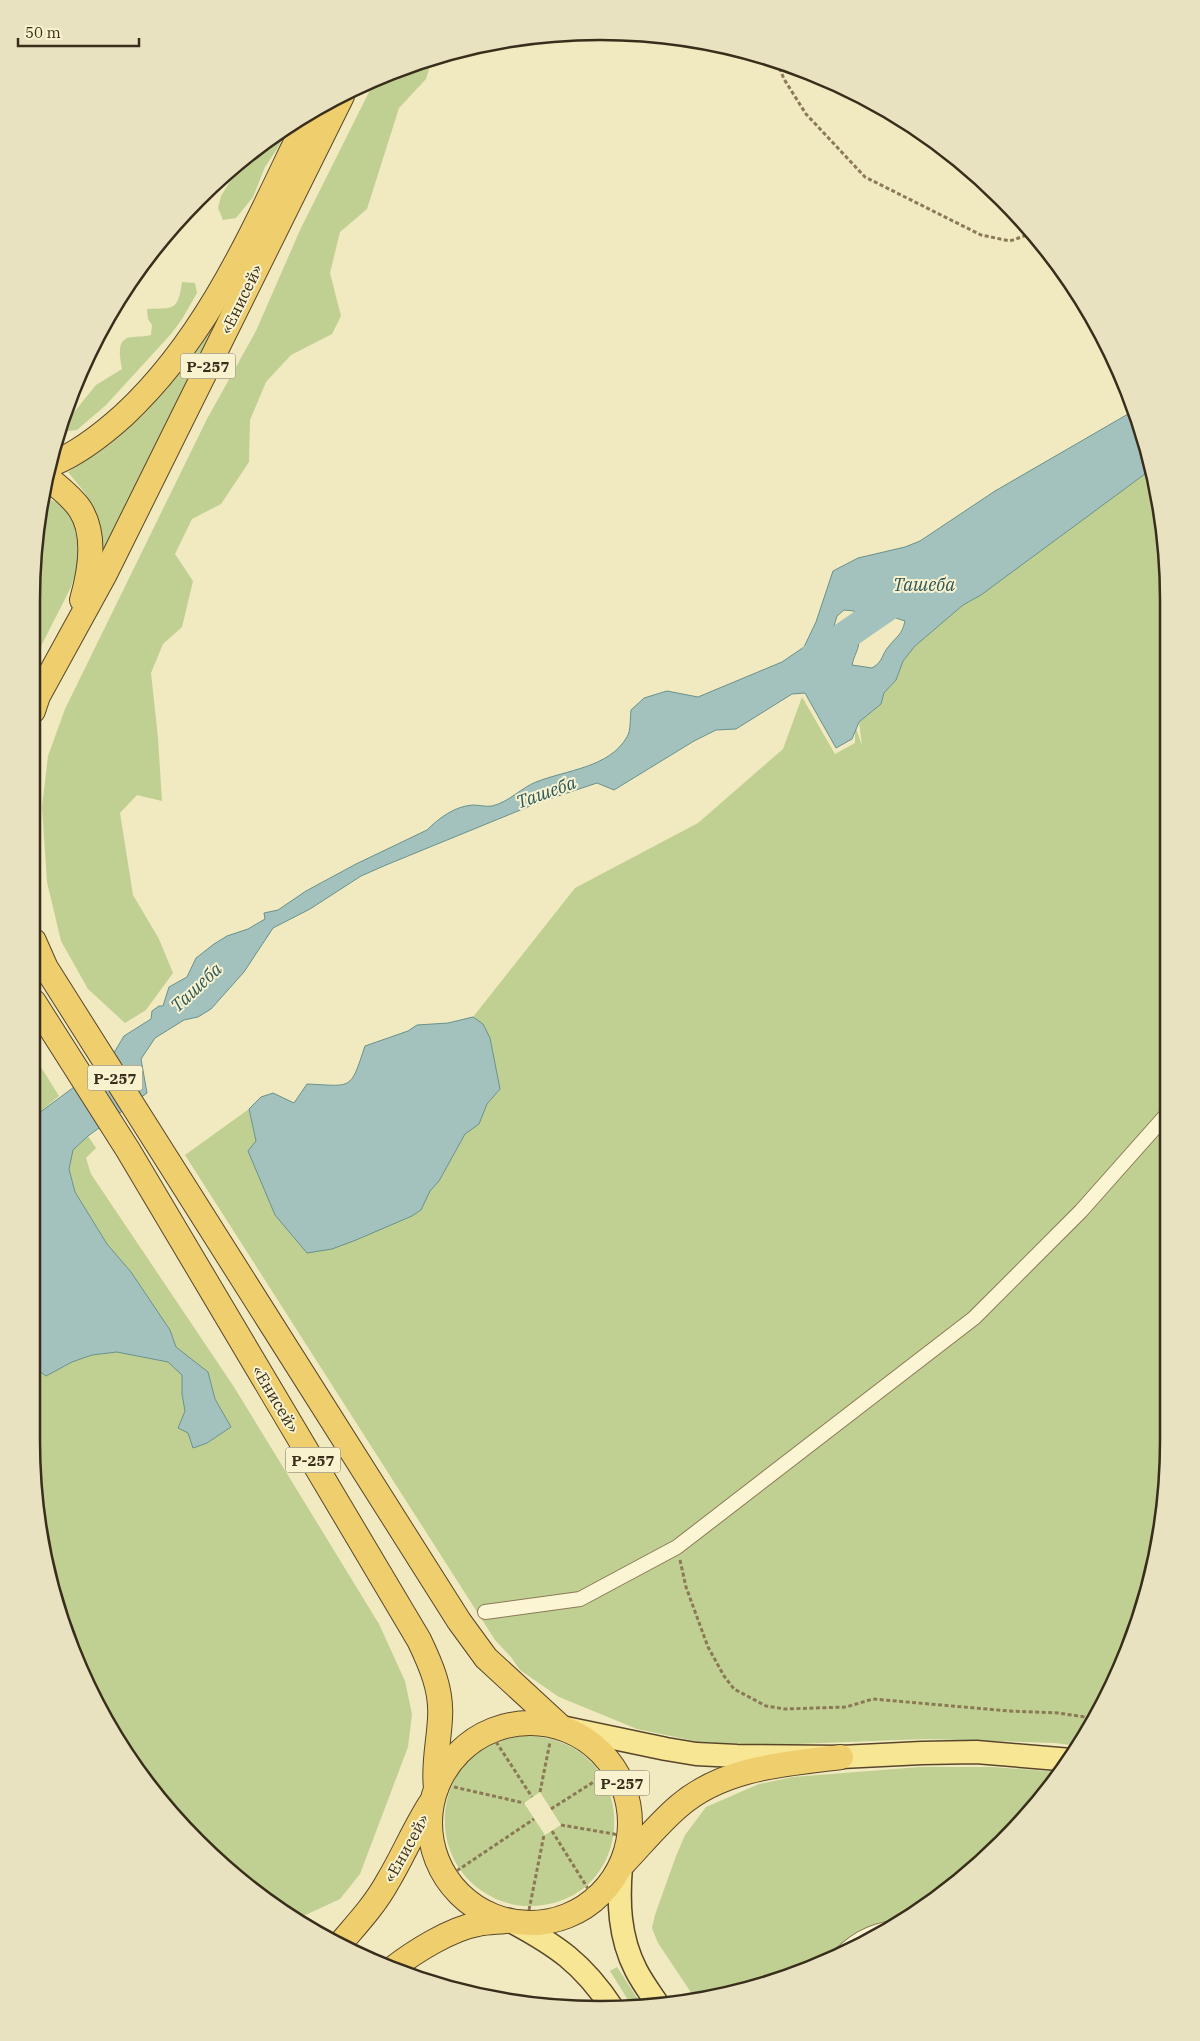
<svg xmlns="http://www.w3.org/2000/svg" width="1200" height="2041" viewBox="0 0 1200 2041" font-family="'IBM Plex Serif',serif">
  <rect width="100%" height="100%" fill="#f1e9bf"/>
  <g fill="#c0d092" fill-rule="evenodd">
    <path d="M432,59L426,79L399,108L367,209L340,232L330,273L341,316L332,334L291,355L266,382L250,420L249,462L221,504L192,519L175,554L193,581L182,627L163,644L151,673L158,738L162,801L137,795L120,813L133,895L159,939L173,973L146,1010L125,1023L88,989L61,941L47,882L42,807L48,756L65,709L207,419L256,331L300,230L376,78Z"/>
    <path d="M287,126L279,146L265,167L253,197L236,218L223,220L218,208L221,196L231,180L246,158Z"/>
    <path d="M248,267L98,567L96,515L85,493L68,472C121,439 164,396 200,345C217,321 232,293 248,267Z"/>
    <path d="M182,282L195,283L197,293L182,319L171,334L106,405L77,430L59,432L60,423L75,411L96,385L122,369C120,356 115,337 134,337C141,336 144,337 151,335L152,325L148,319L147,309C174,308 178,311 182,282Z"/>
    <path d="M1149,471L1168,563V1478L1138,1624L1078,1746L1055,1743L926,1739L770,1745L699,1742L637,1729L559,1697L520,1670L511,1657L495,1640L185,1155L249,1109L256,1141L388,1226L412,1216L421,1210L430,1191L439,1181L465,1134L479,1124L487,1104L500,1089L483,1024L473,1017L575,888L698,823L783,749L802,697L835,754L855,743V725L862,746L859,722L881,704L884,693L896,680L903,661L915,646L963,605L981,595Z"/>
    <path d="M45,498L56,502L69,512L77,525L80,560L71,587L33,662L32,563Z"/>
    <path d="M34,1056L59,1096L35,1116Z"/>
    <path d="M88,1136L96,1148L86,1158L91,1174L234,1387L379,1624L405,1681L412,1714L408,1747L360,1874L340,1899L297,1919L254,1892L149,1787L90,1693L61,1624L36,1516V1365L39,1371L46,1376L72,1362L91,1355L117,1352L168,1362L182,1375V1394L185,1411L178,1427L188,1433L193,1447L207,1443L231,1427L215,1399L208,1372L176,1347L170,1330L131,1272L107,1244L75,1192L69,1168L70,1159L73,1150Z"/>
    <path d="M524,1736C643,1736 643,1902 532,1906C514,1907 497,1901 482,1891C433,1858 432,1784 481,1750C494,1742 508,1738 524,1736ZM540,1792L561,1825L545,1835L524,1803Z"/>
    <path d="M920,1767H992L1061,1772L1002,1843L946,1892L852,1951L783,1980L696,2000L658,1943L652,1928L655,1915L676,1856L685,1835L706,1807L759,1784L793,1777Z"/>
    <path d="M617,1967L643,2007L633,2008L610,1971Z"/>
  </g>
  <g fill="#a3c2bd" stroke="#69918c" fill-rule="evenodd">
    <path d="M1135,410L1139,417L1149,471L981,595L963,605L915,646L903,661L896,680L884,693L881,704L859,722L852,739L836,748L805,693L792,694L736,729L716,730L694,741L614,790L597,783L540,802L386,865L361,876L310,909L273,928L244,972L211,1009L198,1017L184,1020L155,1038L141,1059L147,1093L88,1136L73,1150L69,1169L75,1192L107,1244L131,1272L170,1330L176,1347L208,1372L215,1399L231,1427L207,1443L193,1448L188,1433L178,1428L185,1411L182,1394V1375L168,1362L117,1352L92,1355L72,1362L46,1376L39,1371L36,1365L35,1173L38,1159L39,1146L35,1142V1116L109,1061L124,1036L151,1019L152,1011L159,1006H163L169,987L187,977L196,958L214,944L227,936L248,929L265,919L264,913L278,910L306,891L356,864L427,830C439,818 455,806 473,805C479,805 486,807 492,806C509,802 521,788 536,782C566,770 609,768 627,737C631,731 630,718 631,710L644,698L667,691L698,697L782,662L804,647L816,622L833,571L858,558L905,547L920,541L995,491ZM844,610L854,611L861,619L878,610L887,615L905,621C902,635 897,636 889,646C881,655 884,661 872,668L852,665C854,655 859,650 859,640L841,633L834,626L837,616Z"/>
    <path d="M473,1017L483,1024L490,1038L500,1089L487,1104L479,1124L465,1134L439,1181L430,1191L421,1210L412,1216L356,1240L332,1249L307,1253L275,1215L248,1151L256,1141L249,1109L261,1097L273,1093L294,1103L307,1084C353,1086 350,1091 365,1046L408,1031L417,1025L448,1023Z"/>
  </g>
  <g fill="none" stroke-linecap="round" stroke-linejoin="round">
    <path stroke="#a3c2bd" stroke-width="29" d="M814,657L913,589"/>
    <defs>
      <path id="service" d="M830,1960C850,1939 866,1928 895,1924"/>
      <path id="minor" d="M485,1612L580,1599L677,1547L974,1318L1081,1211L1168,1113"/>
      <g id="primary">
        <path d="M561,1727L666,1749L696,1754L737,1756L841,1757L922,1753L976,1752L1071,1760"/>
        <path d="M621,1866C618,1902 619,1937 636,1970C642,1982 651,1994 659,2006"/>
        <path d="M509,1920C556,1945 583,1963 613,2009"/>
      </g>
      <g id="trunk">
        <path d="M52,464C79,453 103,434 124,415C213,332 257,220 310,113"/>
        <path d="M49,479C60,488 72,497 80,509C97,535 90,572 82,600"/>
        <path d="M33,711L38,696L105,574L342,96"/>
        <path d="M34,941L46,968L459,1621L486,1658L561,1727"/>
        <path d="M34,1002L128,1150L419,1640C431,1665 442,1690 440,1718C439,1742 433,1764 436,1788"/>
        <circle cx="530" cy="1823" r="100"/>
        <path d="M624,1863C642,1844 659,1823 679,1806C724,1767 786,1764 841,1757"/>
        <path d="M339,1945C356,1925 375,1905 388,1881C403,1856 414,1829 430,1804"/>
        <path d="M392,1969C414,1952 450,1929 478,1924C486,1922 496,1922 505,1921"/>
      </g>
    </defs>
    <use href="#service" stroke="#8b7956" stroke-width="9"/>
    <use href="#minor" stroke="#8b7956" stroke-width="16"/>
    <use href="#primary" stroke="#58462b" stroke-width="25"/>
    <use href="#trunk" stroke="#58462b" stroke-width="26"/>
    <g stroke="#8b7956" stroke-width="3" stroke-dasharray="4 2.5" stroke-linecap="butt">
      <path d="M777,62L784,79L806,114L865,177L981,235L1010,241L1033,233"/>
      <path d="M680,1560L686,1587L708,1647L724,1676L734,1689L766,1706L785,1709L846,1707L873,1699L1009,1711L1058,1713L1092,1718"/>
      <path d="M489,1731L532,1797"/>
      <path d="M454,1787L524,1803"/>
      <path d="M540,1792L550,1742"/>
      <path d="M551,1809L614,1769"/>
      <path d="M561,1825L614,1834L621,1837"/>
      <path d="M552,1831L595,1900"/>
      <path d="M446,1878L534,1819"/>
      <path d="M529,1910L544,1835"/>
    </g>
    <use href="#service" stroke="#fbf5d3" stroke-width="7"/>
    <use href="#minor" stroke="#fbf5d3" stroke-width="14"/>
    <use href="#primary" stroke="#f7e694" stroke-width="22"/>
    <use href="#trunk" stroke="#efce6e" stroke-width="24"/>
  </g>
  <g text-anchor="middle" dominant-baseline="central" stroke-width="4" stroke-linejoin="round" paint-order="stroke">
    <g fill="#f8f2cf" stroke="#726952" stroke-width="1">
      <rect x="180.5" y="353.5" width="55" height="25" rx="4"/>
      <rect x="87.5" y="1065.5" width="55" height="25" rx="4"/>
      <rect x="285.5" y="1447.5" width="55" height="25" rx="4"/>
      <rect x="594.5" y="1770.5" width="55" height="25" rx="4"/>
    </g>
    <g font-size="15" font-weight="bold" fill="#392e1c">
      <text x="208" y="366">Р-257</text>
      <text x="115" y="1078">Р-257</text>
      <text x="313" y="1460">Р-257</text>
      <text x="622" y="1783">Р-257</text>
    </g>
    <g font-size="16" fill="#392e1c" stroke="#f8f2cf">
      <text transform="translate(241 299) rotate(-64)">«Енисей»</text>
      <text transform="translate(276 1399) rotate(59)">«Енисей»</text>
      <text transform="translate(406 1848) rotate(-61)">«Енисей»</text>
    </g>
    <g font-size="18" font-style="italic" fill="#2a575a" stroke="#f8f2cf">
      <text x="924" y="584">Ташеба</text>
      <text transform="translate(546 792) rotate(-20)">Ташеба</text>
      <text transform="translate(196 987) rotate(-43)">Ташеба</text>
    </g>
  </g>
  <path d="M0 0H1200V2041H0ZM600 40H600A560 560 0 0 1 1160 600V1441A560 560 0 0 1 600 2001H600A560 560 0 0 1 40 1441V600A560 560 0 0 1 600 40Z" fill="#e9e2c1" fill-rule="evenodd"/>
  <path fill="none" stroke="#392e1c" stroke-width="2.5" d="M600 40H600A560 560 0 0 1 1160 600V1441A560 560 0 0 1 600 2001H600A560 560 0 0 1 40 1441V600A560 560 0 0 1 600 40Z"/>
  <path d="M18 38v8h121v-8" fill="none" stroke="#392e1c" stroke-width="2.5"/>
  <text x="25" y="38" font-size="15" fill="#392e1c" stroke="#f8f2cf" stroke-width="4" paint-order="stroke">50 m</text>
</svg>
